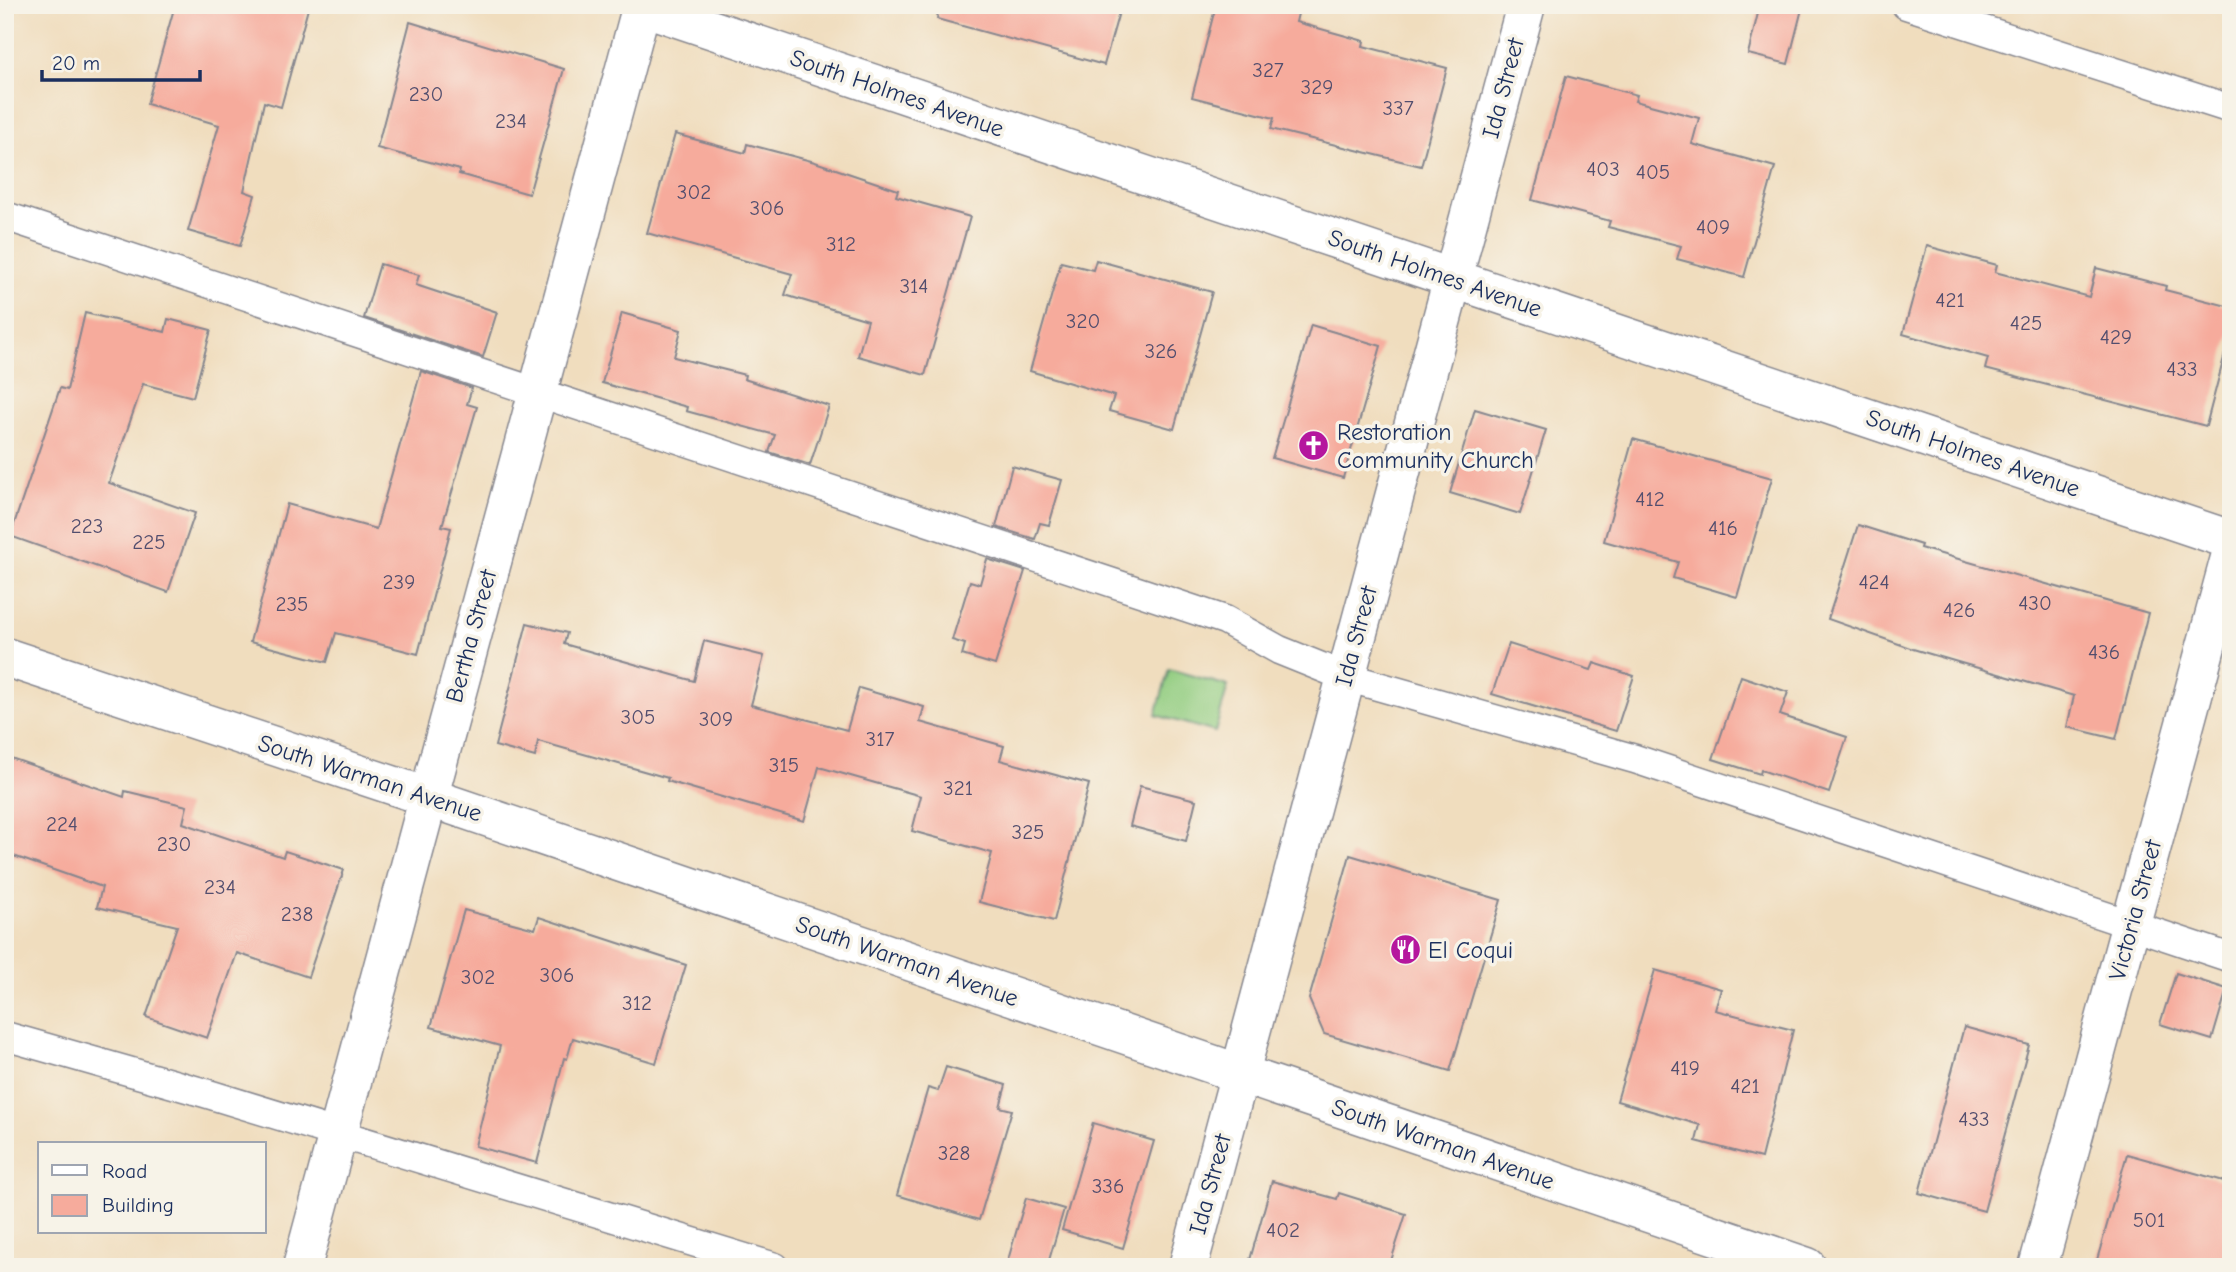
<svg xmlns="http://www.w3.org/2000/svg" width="2236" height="1272" viewBox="0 0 2236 1272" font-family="'Comic Neue',sans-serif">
  <rect width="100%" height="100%" fill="#f7f3e8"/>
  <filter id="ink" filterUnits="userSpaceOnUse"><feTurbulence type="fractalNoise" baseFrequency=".0143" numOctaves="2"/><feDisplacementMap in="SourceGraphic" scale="14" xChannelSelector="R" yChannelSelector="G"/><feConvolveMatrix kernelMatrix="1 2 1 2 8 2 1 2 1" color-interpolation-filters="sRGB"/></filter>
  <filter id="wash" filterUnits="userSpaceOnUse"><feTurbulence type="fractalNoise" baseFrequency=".00686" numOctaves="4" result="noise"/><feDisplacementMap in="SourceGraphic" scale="28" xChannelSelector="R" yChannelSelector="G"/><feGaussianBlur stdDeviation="1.57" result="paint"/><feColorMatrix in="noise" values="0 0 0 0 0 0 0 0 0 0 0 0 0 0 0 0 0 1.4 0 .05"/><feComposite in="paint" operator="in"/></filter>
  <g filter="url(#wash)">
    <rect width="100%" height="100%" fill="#f0ddbe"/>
    <path fill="#93cd81" stroke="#577e70" stroke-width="2" d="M1169,669L1228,686L1215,732L1156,715Z"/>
    <g id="blocks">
      <g fill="#f6ab9c">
        <path d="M175,5H309L281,107L264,102L244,191L255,195L240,246L188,231L219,125L147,104Z"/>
        <path d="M939,5H1121L1104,65L937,19Z"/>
        <path d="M1216,5H1300L1296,22L1364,41L1363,46L1447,68L1421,166L1271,129L1274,118L1192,97Z"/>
        <path d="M1760,5H1803L1788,64L1748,54Z"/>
        <path d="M410,22L564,69L529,194L459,174L460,170L377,148Z"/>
        <path d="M1566,76L1637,95L1635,101L1699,118L1692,144L1775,167L1744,277L1677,259L1681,246L1608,227L1610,221L1532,200Z"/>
        <path d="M675,134L745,153L747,144L815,162L898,190L896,196L970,217L925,375L858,356L868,320L785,295L792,274L647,233Z"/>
        <path d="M1927,246L1997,265L1995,272L2089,297L2096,268L2166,286L2165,290L2231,307V331L2206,426L1985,369L1988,358L1903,334Z"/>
        <path d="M1096,260L1212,292L1174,429L1109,411L1114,396L1030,371L1061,262L1093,270Z"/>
        <path d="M380,264L419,275L416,285L497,312L483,357L364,318Z"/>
        <path d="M85,313L165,332L168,319L211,330L193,397L143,384L109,483L195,513L168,592L10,536L60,388L67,390Z"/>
        <path d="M622,313L681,330L674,357L745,375L744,379L829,406L810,465L769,452L775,435L686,411L687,407L602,383Z"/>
        <path d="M1311,325L1381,346L1343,478L1272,458Z"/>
        <path d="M421,371L472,388L467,404L477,407L442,526L451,528L418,654L336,633L327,662L250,642L287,504L376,529Z"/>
        <path d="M1475,409L1546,430L1520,514L1450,493Z"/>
        <path d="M1633,439L1772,478L1737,597L1673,578L1678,562L1604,541Z"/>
        <path d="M1012,466L1062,480L1049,525L1040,523L1035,539L996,527Z"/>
        <path d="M1858,525L1921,545L1920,548L2148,613L2116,739L2067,727L2074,696L1913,649L1828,619Z"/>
        <path d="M987,559L1025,571L995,665L962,655L965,644L952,640L970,581L980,584Z"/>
        <path d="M527,623L567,633L564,644L694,681L704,641L764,656L751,705L847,730L859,688L924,707L920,722L1004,746L1000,760L1089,784L1054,921L979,902L992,853L912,831L921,796L819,767L804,821L667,781L668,778L538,741L535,757L495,746Z"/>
        <path d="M1509,644L1591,670L1594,663L1634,676L1616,731L1492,694Z"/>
        <path d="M1741,676L1788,692L1780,715L1847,737L1829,793L1761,770L1760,774L1713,759Z"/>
        <path d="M5,756L124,797L125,791L187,806L183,823L283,857L285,851L344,870L308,977L237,953L207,1038L146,1017L177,926L97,907L102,887L5,853Z"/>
        <path d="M1140,786L1196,800L1186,841L1130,826Z"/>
        <path d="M1350,855L1501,900L1450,1071L1324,1034L1309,999Z"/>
        <path d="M464,910L535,929L539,917L686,965L656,1063L573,1038L567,1059L564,1058L537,1163L475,1146L500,1046L431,1027Z"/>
        <path d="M1655,970L1721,989L1715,1010L1793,1030L1761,1158L1696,1141L1700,1125L1617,1101Z"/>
        <path d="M2176,973L2227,989L2212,1040L2160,1024Z"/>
        <path d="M1964,1027L2029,1045L1984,1211L1919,1193Z"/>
        <path d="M946,1067L1006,1085L1000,1107L1012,1110L979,1220L897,1195L928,1088L938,1091Z"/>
        <path d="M1093,1123L1154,1141L1123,1248L1062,1230Z"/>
        <path d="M2127,1154L2231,1183V1267H2095Z"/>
        <path d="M1272,1181L1337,1199L1339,1193L1406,1214L1389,1267H1248Z"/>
        <path d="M1026,1198L1064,1209L1047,1267H1006Z"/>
      </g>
    </g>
  </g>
  <g filter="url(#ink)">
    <use href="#blocks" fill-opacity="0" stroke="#86868e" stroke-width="2"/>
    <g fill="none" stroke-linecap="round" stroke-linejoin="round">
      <defs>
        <g id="lane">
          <path d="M1906,5L2231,109"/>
          <path d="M5,216L1225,620L1279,650L1346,677L1635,759L2231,958"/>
          <path d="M5,1036L205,1093L775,1267"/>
        </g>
        <g id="street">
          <path d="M639,5L2231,540"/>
          <path d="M302,1267L642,5"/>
          <path d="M1188,1267L1526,5"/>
          <path d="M2038,1267L2231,554"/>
        </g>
        <path id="secondary" d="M5,657L428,797L1807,1267"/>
      </defs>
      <use href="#lane" stroke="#86868e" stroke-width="31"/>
      <use href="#street" stroke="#86868e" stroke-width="41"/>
      <use href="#secondary" stroke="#86868e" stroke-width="41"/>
      <use href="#lane" stroke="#fff" stroke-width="28"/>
      <use href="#street" stroke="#fff" stroke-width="38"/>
      <use href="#secondary" stroke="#fff" stroke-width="38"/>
    </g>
  </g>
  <defs>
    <symbol id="church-disc" viewBox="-11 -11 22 22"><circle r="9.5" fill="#b5179e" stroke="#f7f3e8"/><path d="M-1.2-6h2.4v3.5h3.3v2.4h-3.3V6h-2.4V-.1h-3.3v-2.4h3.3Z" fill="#fff"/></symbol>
    <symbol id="restaurant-disc" viewBox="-11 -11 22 22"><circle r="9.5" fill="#b5179e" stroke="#f7f3e8"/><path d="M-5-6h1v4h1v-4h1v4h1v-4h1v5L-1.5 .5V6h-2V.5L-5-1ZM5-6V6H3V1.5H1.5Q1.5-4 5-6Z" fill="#fff"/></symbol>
  </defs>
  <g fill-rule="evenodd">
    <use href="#church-disc" x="1296" y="428" width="35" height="35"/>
    <use href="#restaurant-disc" x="1388" y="932" width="35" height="35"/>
  </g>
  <g text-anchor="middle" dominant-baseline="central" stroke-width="7" stroke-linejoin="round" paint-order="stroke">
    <g font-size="21" fill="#524e6e">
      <text x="1268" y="70">327</text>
      <text x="1317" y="87">329</text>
      <text x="426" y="94">230</text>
      <text x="1398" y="108">337</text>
      <text x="511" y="121">234</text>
      <text x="1603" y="169">403</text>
      <text x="1653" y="172">405</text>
      <text x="694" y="192">302</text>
      <text x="767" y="208">306</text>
      <text x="1713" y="227">409</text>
      <text x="841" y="244">312</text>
      <text x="914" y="286">314</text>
      <text x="1950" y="300">421</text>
      <text x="1083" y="321">320</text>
      <text x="2026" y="323">425</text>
      <text x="2116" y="337">429</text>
      <text x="1161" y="351">326</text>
      <text x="2182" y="369">433</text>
      <text x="1650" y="499">412</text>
      <text x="87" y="526">223</text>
      <text x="1723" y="528">416</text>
      <text x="149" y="542">225</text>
      <text x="399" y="582">239</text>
      <text x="1874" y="582">424</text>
      <text x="2035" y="603">430</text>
      <text x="292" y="604">235</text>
      <text x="1959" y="610">426</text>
      <text x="2104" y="652">436</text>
      <text x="638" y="717">305</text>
      <text x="716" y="719">309</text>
      <text x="880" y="739">317</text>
      <text x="784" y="765">315</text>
      <text x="958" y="788">321</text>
      <text x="62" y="824">224</text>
      <text x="1028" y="832">325</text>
      <text x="174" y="844">230</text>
      <text x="220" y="887">234</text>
      <text x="297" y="914">238</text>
      <text x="557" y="975">306</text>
      <text x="478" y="977">302</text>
      <text x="637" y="1003">312</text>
      <text x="1685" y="1068">419</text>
      <text x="1745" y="1086">421</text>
      <text x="1974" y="1119">433</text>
      <text x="954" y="1153">328</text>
      <text x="1108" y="1186">336</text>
      <text x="2149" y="1220">501</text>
      <text x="1283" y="1230">402</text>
    </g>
    <g font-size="24" fill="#1b2f5e" stroke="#f7f3e8">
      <text transform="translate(1503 88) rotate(-75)">Ida Street</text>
      <text transform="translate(897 93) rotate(19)">South Holmes Avenue</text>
      <text transform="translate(1435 273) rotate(19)">South Holmes Avenue</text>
      <text transform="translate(1973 453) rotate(19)">South Holmes Avenue</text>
      <text transform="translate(471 636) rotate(-75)">Bertha Street</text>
      <text transform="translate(1356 636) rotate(-75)">Ida Street</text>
      <text transform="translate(370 778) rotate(18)">South Warman Avenue</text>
      <text transform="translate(2135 910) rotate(-75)">Victoria Street</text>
      <text transform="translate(907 961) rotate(19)">South Warman Avenue</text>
      <text transform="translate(1443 1144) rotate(19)">South Warman Avenue</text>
      <text transform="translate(1210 1184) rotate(-75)">Ida Street</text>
    </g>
    <g font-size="24" fill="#1b2f5e" stroke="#f7f3e8" text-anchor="start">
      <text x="1337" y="432">Restoration<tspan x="1337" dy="28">Community Church</tspan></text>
      <text x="1428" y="950">El Coqui</text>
    </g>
  </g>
  <rect width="2236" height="1272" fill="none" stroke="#f7f3e8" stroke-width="28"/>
  <rect x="38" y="1142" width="228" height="91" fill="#f7f3e8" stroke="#9fa5b1" stroke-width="2"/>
  <rect x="52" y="1165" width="35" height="10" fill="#ffffff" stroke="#9fa5b1" stroke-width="2"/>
  <text x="102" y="1178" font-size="21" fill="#1b2f5e">Road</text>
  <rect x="52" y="1195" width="35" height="21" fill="#f6ab9c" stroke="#9fa5b1" stroke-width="2"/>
  <text x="102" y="1212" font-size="21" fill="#1b2f5e">Building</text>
  <path d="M42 70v10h158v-10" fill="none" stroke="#1b2f5e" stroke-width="3.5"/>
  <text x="52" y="70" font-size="21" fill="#1b2f5e" stroke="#f7f3e8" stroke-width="5" paint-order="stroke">20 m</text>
</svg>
